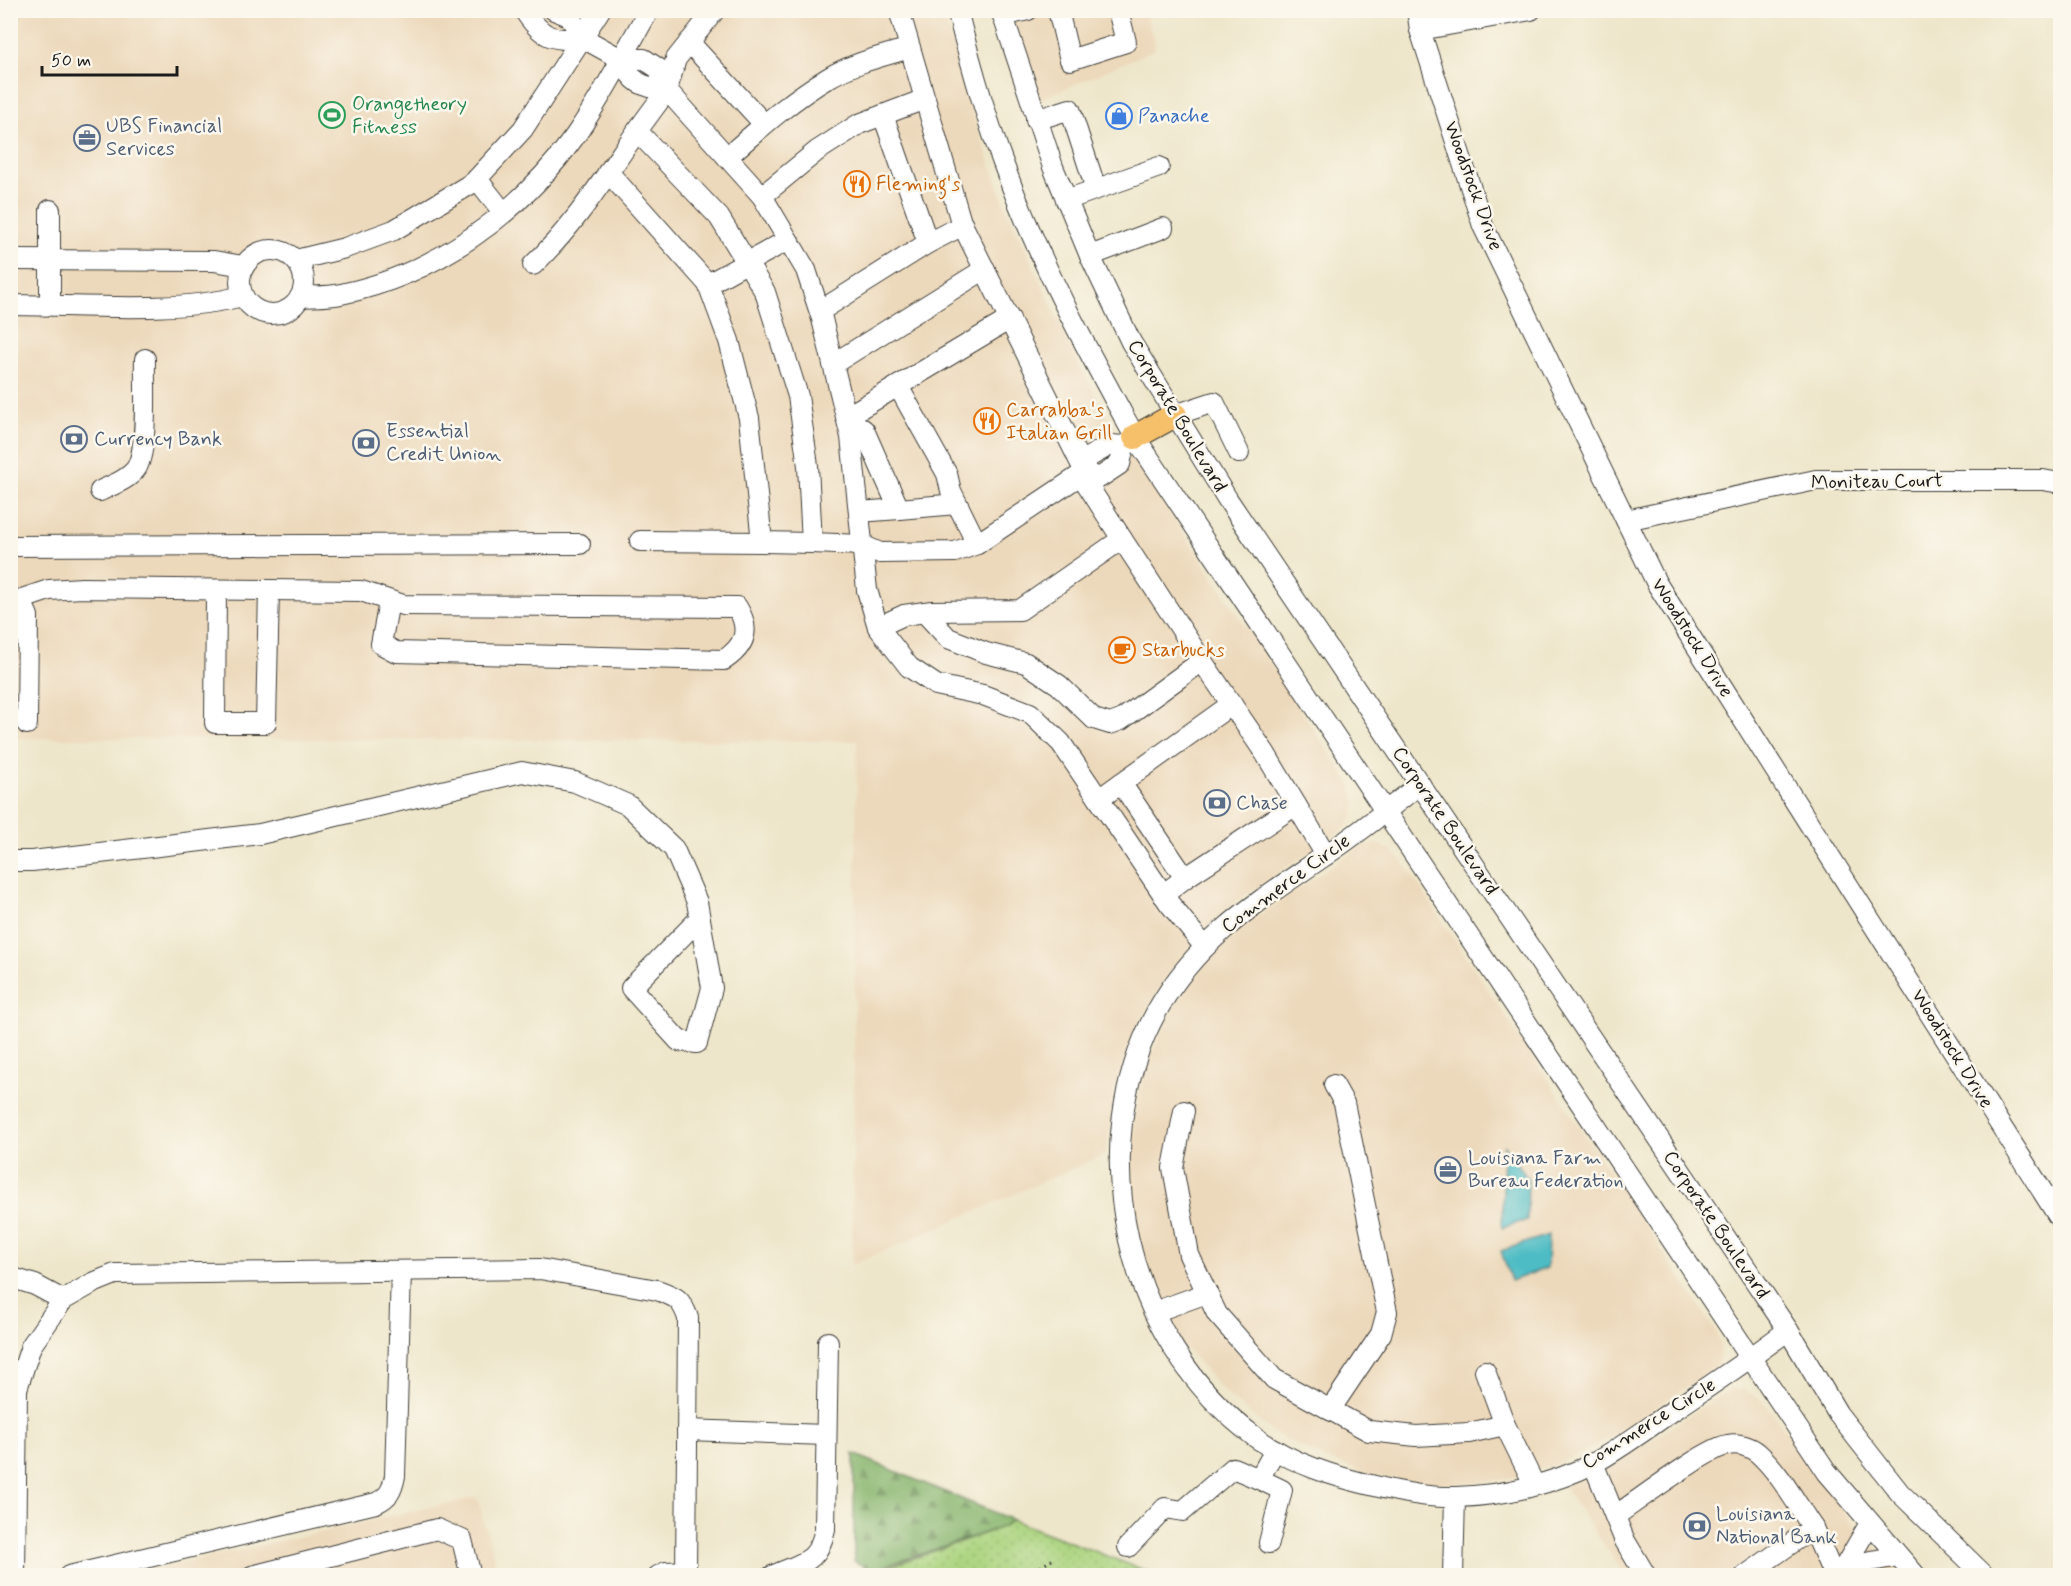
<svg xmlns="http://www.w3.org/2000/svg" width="2071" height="1586" viewBox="0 0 2071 1586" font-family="Mynerve,sans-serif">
  <defs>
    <pattern id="grass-dots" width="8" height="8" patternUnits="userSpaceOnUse" patternTransform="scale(1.5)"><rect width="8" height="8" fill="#abd47f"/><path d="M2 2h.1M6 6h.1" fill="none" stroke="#93b56d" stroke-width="1.8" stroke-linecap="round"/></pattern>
    <pattern id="forest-firs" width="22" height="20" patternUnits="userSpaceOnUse" patternTransform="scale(1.5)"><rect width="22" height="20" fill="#88b66e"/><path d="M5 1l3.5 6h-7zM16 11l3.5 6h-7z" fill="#6e935a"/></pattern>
  </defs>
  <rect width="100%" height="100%" fill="#fbf7ec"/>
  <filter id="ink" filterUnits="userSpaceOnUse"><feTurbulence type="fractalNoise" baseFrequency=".0167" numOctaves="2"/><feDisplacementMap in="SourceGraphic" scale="12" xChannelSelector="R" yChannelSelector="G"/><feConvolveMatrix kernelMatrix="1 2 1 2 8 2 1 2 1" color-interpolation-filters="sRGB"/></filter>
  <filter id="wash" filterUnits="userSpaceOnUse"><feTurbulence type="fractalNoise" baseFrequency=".008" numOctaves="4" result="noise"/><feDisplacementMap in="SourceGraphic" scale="24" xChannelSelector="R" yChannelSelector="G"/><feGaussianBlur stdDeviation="1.35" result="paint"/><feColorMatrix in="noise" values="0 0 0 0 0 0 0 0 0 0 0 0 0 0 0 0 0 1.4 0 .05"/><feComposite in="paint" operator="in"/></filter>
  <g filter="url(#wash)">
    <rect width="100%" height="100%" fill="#eee6ca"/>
    <g fill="#ecd8ba">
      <path d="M943,10L977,127L1006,206L1073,352L1109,420L1352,787L1356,804L1354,815L1345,828L1243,897L1222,913L1174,964L1135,1031L1116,1083L1106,1154L852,1265L857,741L11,738V11Z"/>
      <path d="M1010,11H1145L1156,49L1030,104Z"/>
      <path d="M1378,844L1392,851L1403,862L1717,1333L1720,1346L1718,1363L1711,1371L1605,1441L1557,1464L1503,1480L1442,1485L1374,1476L1323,1458L1271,1431L1225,1393L1182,1344L1151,1280L1135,1226L1130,1172L1135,1112L1144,1073L1168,1018L1183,994L1219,949L1241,928L1360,847Z"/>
      <path d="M1730,1389L1745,1390L1764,1402L1852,1523L1901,1575H1625L1564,1487L1624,1458Z"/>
      <path d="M477,1497L499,1575L124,1576Z"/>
    </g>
    <path fill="url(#grass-dots)" stroke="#64784e" stroke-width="1.5" d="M1012,1520L1157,1575L863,1576L1002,1527Z"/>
    <path fill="url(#forest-firs)" stroke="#526945" stroke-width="1.5" d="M854,1454L1012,1520L1002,1527L873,1570L854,1561Z"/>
    <g fill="#4dbcc4" stroke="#346c70" stroke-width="1.5">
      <path d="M1504,1145L1528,1179L1527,1220L1502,1228Z"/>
      <path d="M1548,1235L1547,1268L1511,1281L1501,1251Z"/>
    </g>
  </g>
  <g filter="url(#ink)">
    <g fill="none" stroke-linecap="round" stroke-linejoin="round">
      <defs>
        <g id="minor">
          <path d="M524,10C541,37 553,42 583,38"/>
          <path d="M554,10L569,16L583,38L621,59H644L659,69L667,90L762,196L806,270L822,319L851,437L867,590L878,627L909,667L936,685L983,695L1030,713L1061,743L1169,903L1204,946"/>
          <path d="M715,10L676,59L667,90L637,131L719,217L765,292L798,396L808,466L812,543L862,545L880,553L955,552L977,544L1085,472L961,222L899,10"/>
          <path d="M957,10C971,65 986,119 1006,171C1040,264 1088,351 1135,437L1827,1472L1916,1576"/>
          <path d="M1001,10L1053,167L1090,256L1131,342L1228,500L1788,1330L1838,1414L1900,1493L1985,1576"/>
          <path d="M1058,10L1070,60L1126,42L1118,10"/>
          <path d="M1417,10L1420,30L1483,226L1657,584L2060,1219"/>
          <path d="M1003,16L1028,10"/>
          <path d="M1420,30L1531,10"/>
          <path d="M689,42L764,124"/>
          <path d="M621,59C633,84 640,86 667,90"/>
          <path d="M883,115L928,243L963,225"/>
          <path d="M1036,120L1070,109L1096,189"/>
          <path d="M727,157C759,129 791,100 828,78C853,63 883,56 910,48"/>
          <path d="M608,172L708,284L788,240"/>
          <path d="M477,179L503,212"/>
          <path d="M762,196L817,151L859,124L925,99"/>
          <path d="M1066,200L1159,167"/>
          <path d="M50,210V305"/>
          <circle cx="272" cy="282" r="32"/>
          <path d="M1090,256L1163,228"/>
          <path d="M10,260L214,261L243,266"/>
          <path d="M296,260L345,248L394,230L474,182L523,129L600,10"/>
          <path d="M533,265C575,225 604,178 637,131"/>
          <path d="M708,284L729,341L749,418L762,542L812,543"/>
          <path d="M300,297C314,296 328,297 341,294C435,275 520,213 575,136C602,97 625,52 649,10"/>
          <path d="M10,305C81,305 175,314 242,296"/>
          <path d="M820,311L928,243"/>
          <path d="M833,364L985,269"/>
          <path d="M898,386L947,474L951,491L977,544"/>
          <path d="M1175,415L1214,402L1239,453"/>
          <path d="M1124,446L1110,445L1087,458L1085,472L1099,478L1120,464L1124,446L1135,437"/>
          <path d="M100,491C112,485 126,481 135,470C149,453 144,383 145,359"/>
          <path d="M899,509L957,504"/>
          <path d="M859,512L899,509L864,430L846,417L1010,319"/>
          <path d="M1626,520L1816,480H2043L2060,483"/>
          <path d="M640,541L762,542"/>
          <path d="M10,546L580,544"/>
          <path d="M216,590L215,723H266L269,590"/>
          <path d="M21,600L28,616L27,724"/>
          <path d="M10,603L49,590L82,588L361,591L403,605L737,607C751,630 745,646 724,660L396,652L381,644L389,602"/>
          <path d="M924,612L948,638L986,653L1026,663L1059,685L1094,719L1110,724L1121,720L1202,661L1122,539"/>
          <path d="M878,627L904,615L932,611L1020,610L1122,539L1081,475"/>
          <path d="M1202,661L1265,753L1326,855"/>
          <path d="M1121,783L1185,878L1163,895"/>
          <path d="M1420,784C1389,809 1357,834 1323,857C1258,902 1199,937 1158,1009C1080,1149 1126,1342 1255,1437C1292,1464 1335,1477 1379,1487C1404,1493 1431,1498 1456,1497C1502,1496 1554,1484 1594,1463C1623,1447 1650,1426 1677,1408C1714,1383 1752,1358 1788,1330"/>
          <path d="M1099,799L1232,704"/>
          <path d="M10,861H32L260,834L522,772L575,782L628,805L674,849L697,902L712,988L697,1043L679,1041L631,988L700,918"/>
          <path d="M1185,878L1296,805"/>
          <path d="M1184,1111L1173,1168L1189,1255L1217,1314L1274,1379L1369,1431L1416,1436L1469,1433L1505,1425"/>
          <path d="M10,1277L35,1285L63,1300L93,1283L115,1274L540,1269L657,1290C676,1297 681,1298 688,1318L686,1576"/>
          <path d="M1154,1312L1207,1293"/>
          <path d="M1485,1371L1505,1425L1534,1484"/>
          <path d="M1330,1410L1381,1334L1387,1312L1344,1103L1334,1085"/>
          <path d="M687,1430L826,1435"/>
          <path d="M1593,1463L1625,1541L1646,1576"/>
          <path d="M1259,1479L1282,1490L1269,1543"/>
          <path d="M1615,1516C1636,1502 1708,1447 1728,1445C1738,1443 1750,1446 1758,1453C1780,1473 1796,1503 1813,1528L1745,1576"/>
          <path d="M1813,1528L1834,1576"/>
          <path d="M1128,1547L1165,1508L1183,1511L1233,1468L1259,1479L1275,1450"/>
          <path d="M1845,1566L1898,1556"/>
          <path d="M15,1576L17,1389L31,1346L63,1300"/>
          <path d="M69,1576L376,1503C389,1497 392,1491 395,1476L401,1271"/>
          <path d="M252,1576L437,1529L462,1540L471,1576"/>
          <path d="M658,1576L666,1572L686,1571"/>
          <path d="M772,1576C802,1562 818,1564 825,1529L828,1342"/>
          <path d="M1453,1576L1455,1497"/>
          <path d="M1835,1576L1845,1566L1870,1523"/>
        </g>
        <path id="major" d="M1135,437L1175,415"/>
      </defs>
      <use href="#minor" stroke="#3c3a36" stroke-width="22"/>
      <use href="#major" stroke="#3c3a36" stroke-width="26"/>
      <path stroke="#3c3a36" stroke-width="3" stroke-dasharray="1.5 4.5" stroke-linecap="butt" d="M1025,1576L1055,1558"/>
      <use href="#minor" stroke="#fff" stroke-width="20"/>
      <use href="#major" stroke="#f6c06b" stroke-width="24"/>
    </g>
  </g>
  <defs>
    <symbol id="stadium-ring" viewBox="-11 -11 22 22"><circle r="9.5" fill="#fbf7ec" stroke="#2e9e5b" stroke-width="1.5"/><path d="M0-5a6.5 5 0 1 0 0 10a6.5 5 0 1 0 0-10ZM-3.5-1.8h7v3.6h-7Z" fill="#2e9e5b"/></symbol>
    <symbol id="shop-ring" viewBox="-11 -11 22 22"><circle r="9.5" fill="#fbf7ec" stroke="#3f7fe0" stroke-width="1.5"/><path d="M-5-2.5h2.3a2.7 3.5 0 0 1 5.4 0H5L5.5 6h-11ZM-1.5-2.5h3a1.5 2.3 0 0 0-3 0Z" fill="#3f7fe0"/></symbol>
    <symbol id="office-ring" viewBox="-11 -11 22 22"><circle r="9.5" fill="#fbf7ec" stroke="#5c6f8a" stroke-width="1.5"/><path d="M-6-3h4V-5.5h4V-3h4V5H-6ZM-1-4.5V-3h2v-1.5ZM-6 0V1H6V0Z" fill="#5c6f8a"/></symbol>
    <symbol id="restaurant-ring" viewBox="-11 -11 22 22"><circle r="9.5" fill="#fbf7ec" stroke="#e8710a" stroke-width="1.5"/><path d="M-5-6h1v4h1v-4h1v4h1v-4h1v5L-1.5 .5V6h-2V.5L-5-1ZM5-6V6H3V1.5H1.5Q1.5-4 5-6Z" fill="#e8710a"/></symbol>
    <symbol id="bank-ring" viewBox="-11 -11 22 22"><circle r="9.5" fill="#fbf7ec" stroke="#5c6f8a" stroke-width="1.5"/><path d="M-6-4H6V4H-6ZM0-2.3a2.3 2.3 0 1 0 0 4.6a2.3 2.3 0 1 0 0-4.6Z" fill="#5c6f8a"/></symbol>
    <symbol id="cafe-ring" viewBox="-11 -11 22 22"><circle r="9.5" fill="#fbf7ec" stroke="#e8710a" stroke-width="1.5"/><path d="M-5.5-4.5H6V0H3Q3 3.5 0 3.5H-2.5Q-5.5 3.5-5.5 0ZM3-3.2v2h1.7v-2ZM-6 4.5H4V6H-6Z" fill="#e8710a"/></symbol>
  </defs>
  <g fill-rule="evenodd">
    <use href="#stadium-ring" x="317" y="100" width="30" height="30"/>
    <use href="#shop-ring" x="1104" y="101" width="30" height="30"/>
    <use href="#office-ring" x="72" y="123" width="30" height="30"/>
    <use href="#restaurant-ring" x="842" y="169" width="30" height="30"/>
    <use href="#restaurant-ring" x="972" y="406" width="30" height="30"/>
    <use href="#bank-ring" x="59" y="424" width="30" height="30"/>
    <use href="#bank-ring" x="351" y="428" width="30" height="30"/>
    <use href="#cafe-ring" x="1107" y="635" width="30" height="30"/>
    <use href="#bank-ring" x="1202" y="788" width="30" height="30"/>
    <use href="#office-ring" x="1433" y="1155" width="30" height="30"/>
    <use href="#bank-ring" x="1682" y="1511" width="30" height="30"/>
  </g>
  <g text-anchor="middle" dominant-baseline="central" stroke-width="5" stroke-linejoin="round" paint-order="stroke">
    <g font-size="20" fill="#27864d" stroke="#fbf7ec" text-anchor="start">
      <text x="352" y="104">Orangetheory<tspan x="352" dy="23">Fitness</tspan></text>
    </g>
    <g font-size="20" fill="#366cbe" stroke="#fbf7ec" text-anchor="start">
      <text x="1138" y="116">Panache</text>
    </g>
    <g font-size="20" fill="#4e5e75" stroke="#fbf7ec" text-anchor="start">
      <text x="106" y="126">UBS Financial<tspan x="106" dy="23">Services</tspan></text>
      <text x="386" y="431">Essential<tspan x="386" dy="23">Credit Union</tspan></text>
      <text x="94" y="439">Currency Bank</text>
      <text x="1236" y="803">Chase</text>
      <text x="1468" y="1158">Louisiana Farm<tspan x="1468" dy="23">Bureau Federation</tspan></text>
      <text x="1716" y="1514">Louisiana<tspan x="1716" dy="23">National Bank</tspan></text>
    </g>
    <g font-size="20" fill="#c56008" stroke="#fbf7ec" text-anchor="start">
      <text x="876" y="184">Fleming's</text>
      <text x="1006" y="410">Carrabba's<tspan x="1006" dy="23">Italian Grill</tspan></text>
      <text x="1142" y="650">Starbucks</text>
    </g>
    <g font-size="20" fill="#1c1c1c" stroke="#fbf7ec">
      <text transform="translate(1473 186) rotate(70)">Woodstock Drive</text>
      <text transform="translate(1177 416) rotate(59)">Corporate Boulevard</text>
      <text transform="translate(1877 482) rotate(-1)">Moniteau Court</text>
      <text transform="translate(1692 638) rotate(58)">Woodstock Drive</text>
      <text transform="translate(1445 821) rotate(56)">Corporate Boulevard</text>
      <text transform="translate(1286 884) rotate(-36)">Commerce Circle</text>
      <text transform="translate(1952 1049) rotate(58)">Woodstock Drive</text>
      <text transform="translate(1716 1225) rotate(56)">Corporate Boulevard</text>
      <text transform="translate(1649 1424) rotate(-32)">Commerce Circle</text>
    </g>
  </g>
  <rect width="2071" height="1586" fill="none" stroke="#fbf7ec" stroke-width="36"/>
  <path d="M42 66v9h135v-9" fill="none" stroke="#1c1c1c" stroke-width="3"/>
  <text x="51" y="66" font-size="18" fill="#1c1c1c" stroke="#fbf7ec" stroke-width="4.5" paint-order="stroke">50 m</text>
</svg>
